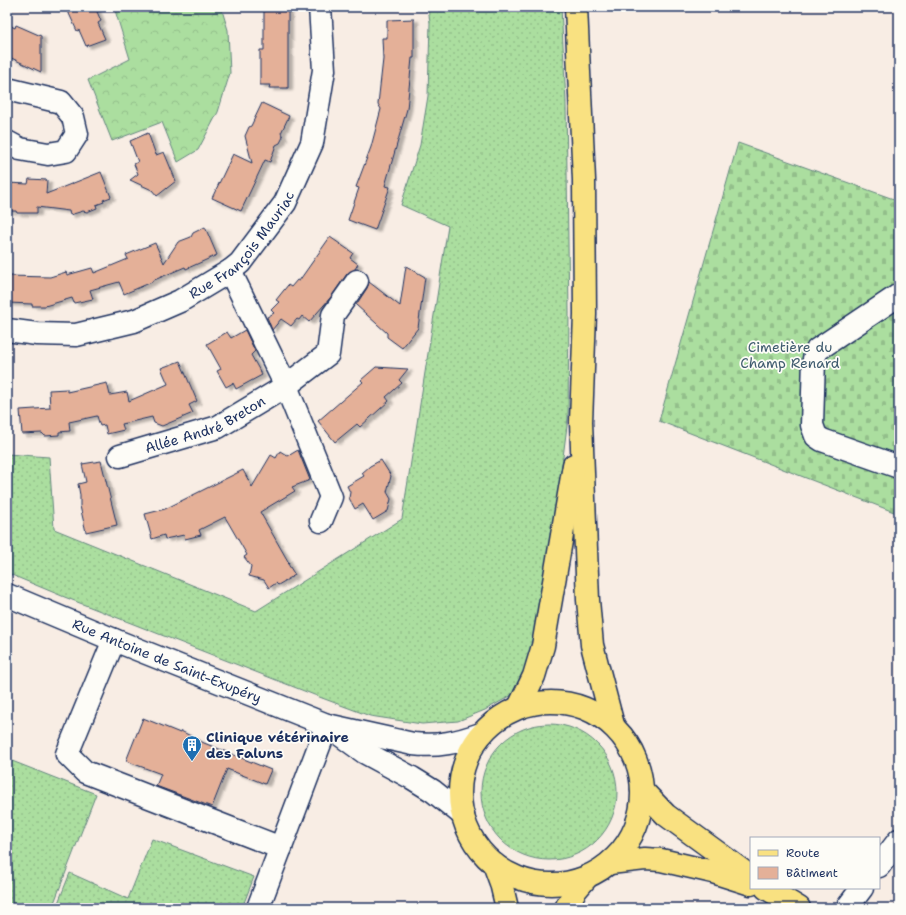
<svg xmlns="http://www.w3.org/2000/svg" width="906" height="915" viewBox="0 0 906 915" font-family="'Shantell Sans',sans-serif">
  <defs>
    <pattern id="grass-dots" width="8" height="8" patternUnits="userSpaceOnUse"><rect width="8" height="8" fill="#abde9f"/><path d="M2 2h.1M6 6h.1" fill="none" stroke="#93bf8b" stroke-width="1.8" stroke-linecap="round"/></pattern>
    <pattern id="forest-crowns" width="20" height="18" patternUnits="userSpaceOnUse"><rect width="20" height="18" fill="#abde9f"/><path d="M2 6a3 3 0 1 1 6 0M12 15a3 3 0 1 1 6 0" fill="none" stroke="#93bf8b"/></pattern>
    <pattern id="cemetery-stones" width="16" height="16" patternUnits="userSpaceOnUse"><rect width="16" height="16" fill="#abde9f"/><path d="M2 7V4a2 2 0 0 1 4 0v3zM10 15v-3a2 2 0 0 1 4 0v3z" fill="#93bf8b"/></pattern>
    <filter id="shadow"><feDropShadow dx="4.5" dy="2.5" stdDeviation="1" flood-color="#0004"/></filter>
  </defs>
  <rect width="100%" height="100%" fill="#f8ede4"/>
  <filter id="ink" filterUnits="userSpaceOnUse"><feTurbulence type="fractalNoise" baseFrequency=".025" numOctaves="2"/><feDisplacementMap in="SourceGraphic" scale="8" xChannelSelector="R" yChannelSelector="G"/><feConvolveMatrix kernelMatrix="1 2 1 2 8 2 1 2 1" color-interpolation-filters="sRGB"/></filter>
  <g filter="url(#ink)">
    <g fill="url(#grass-dots)" stroke="#63867e">
      <path d="M428,7H561L566,102L569,313L568,418L551,551L540,617L523,680L512,695L485,710L458,721L422,724L370,716L322,698L62,596L7,573V454L49,457L54,529L256,611L402,519L448,226L401,205L420,145L428,96L430,23Z"/>
      <circle cx="549" cy="792" r="68"/>
      <path d="M7,759L96,794L52,908H7Z"/>
      <path d="M152,839L254,877L242,908H56L70,873L128,899Z"/>
    </g>
    <path fill="url(#forest-crowns)" stroke="#63867e" d="M114,7H221L228,30L230,73L218,112L198,150L178,162L162,122L112,141L88,80L130,59Z"/>
    <path fill="url(#cemetery-stones)" stroke="#63867e" d="M738,143L899,201V514L659,421Z"/>
    <g fill="#e4b098" stroke="#1b2f5e" filter="url(#shadow)">
      <path d="M66,7H95L101,21L98,23L105,39L86,46L79,30L77,31Z"/>
      <path d="M264,7H288V88H269L270,85H260V50H264Z"/>
      <path d="M414,19V58H412L407,109L385,186L390,187L375,230L348,220L359,188L356,187L371,147L381,109L378,104L383,59L382,38H387V20Z"/>
      <path d="M7,24L15,28L16,25L41,36V72L7,56Z"/>
      <path d="M262,103L289,116L281,133L283,137L280,143L276,145L270,162L265,160L241,211L212,198L233,154L252,163L245,136L249,127L251,126Z"/>
      <path d="M148,133L156,155L164,152L176,181L157,196L152,190L130,180L138,174L134,164L138,162L130,141Z"/>
      <path d="M101,172L111,197L103,200L104,202L96,205L97,208L87,212L83,211L70,215L69,211L37,207V213H17L16,211H7V183L28,184L29,179L47,180L46,194Z"/>
      <path d="M205,227L217,255L186,269L185,267L152,281V282L124,294L119,282L90,290L93,299L74,303L72,298L45,306H32V304L8,303V276L50,277L66,272L67,275L92,268L94,273L128,259L126,255L155,243L164,263L178,242L191,237L193,233Z"/>
      <path d="M330,237L353,253L350,258L358,264L355,269L347,274L331,297L309,322L302,316L299,320L297,319L291,326L281,319L272,330L267,317L274,313L271,310L279,302L276,300L288,285L291,287L297,280L299,281Z"/>
      <path d="M406,266L425,277L418,328L402,348L387,337V333L356,305L367,288L369,282L400,306Z"/>
      <path d="M245,330L255,351L251,355L262,375L236,389L233,383L226,387L217,371L221,369L207,344L227,332L231,338Z"/>
      <path d="M180,361L197,401L189,405L193,413L162,426L154,423L152,417L122,424L124,430L107,434L105,425L100,426L97,416L69,422L70,431L59,432V435L45,436L42,433L22,434L20,410L50,408L49,390L67,389V392L107,383L110,395L127,392L129,401L168,384L161,368Z"/>
      <path d="M376,367L408,369L399,380L402,383L386,397L389,401L360,427L357,424L335,442L318,421L363,382L361,380Z"/>
      <path d="M298,450L310,480L292,487L295,491L260,512L289,563L288,564L295,575L278,585L276,583L269,588L264,580L249,576L251,566L244,557L247,555L225,517L199,530L201,535L185,539L184,535L165,539L164,535L152,539L145,514L165,509L243,470L252,487L271,455L276,458L280,451L288,456Z"/>
      <path d="M381,460L391,476L387,492L391,499L388,511L373,520L363,504L355,509L349,498L350,492L347,486L364,476L362,473L370,466Z"/>
      <path d="M101,461L117,525L86,532L80,506V495L78,484L86,482L82,464Z"/>
      <path d="M143,718L180,733L181,731L204,743L271,770L265,784L227,769L212,807L156,786L161,774L126,761Z"/>
    </g>
    <g fill="none" stroke-linecap="round" stroke-linejoin="round">
      <defs>
        <g id="minor">
          <path d="M7,89L61,102L73,117L77,134L66,151L48,154L20,149L7,142"/>
          <path d="M230,271L286,386L331,497L321,521"/>
          <path d="M899,295L817,350L814,359L812,425L816,436L822,440L899,467"/>
          <path id="s1" d="M7,330L37,334L76,335L134,321L180,301L230,271L240,263L285,203L312,143L324,70L320,7"/>
          <path id="s2" d="M120,456L218,427L286,386L328,354L333,315L357,281"/>
          <path id="s3" d="M7,595L114,640L327,725L413,744C438,747 458,742 481,734"/>
          <path d="M114,640L67,754L85,772L281,848"/>
          <path d="M335,731L364,752L412,778L433,791L463,815"/>
          <path d="M879,866L899,840"/>
          <path d="M258,908L327,725"/>
          <path d="M847,908L862,888"/>
        </g>
        <g id="major">
          <path d="M576,7L584,180L585,314L581,422L588,600L592,645L613,725"/>
          <circle cx="551" cy="793" r="91"/>
          <path d="M519,707L534,676L543,646L574,465"/>
          <path d="M642,790L666,815L751,877"/>
          <path d="M610,863L645,859L661,860L713,872L751,884"/>
          <path d="M494,864L501,883L507,908"/>
          <path d="M766,888L799,908"/>
          <path d="M566,908L575,891L587,877"/>
        </g>
      </defs>
      <use href="#minor" stroke="#1b2f5e" stroke-width="25"/>
      <use href="#major" stroke="#1b2f5e" stroke-width="25"/>
      <use href="#minor" stroke="#fdfcf7" stroke-width="22"/>
      <use href="#major" stroke="#f9e181" stroke-width="22"/>
    </g>
  </g>
  <defs>
    <symbol id="building-pin" viewBox="-11 -11 22 30"><path d="M0 17L-7.5 6A9.5 9.5 0 1 1 7.5 6Z" fill="#1f6fb2" stroke="#fdfcf7"/><path d="M-4-6H4V6H1V3H-1V6H-4ZM-2.5-4.3h1.7v1.8h-1.7ZM.8-4.3h1.7v1.8H.8ZM-2.5-1h1.7V.8h-1.7ZM.8-1h1.7V.8H.8Z" fill="#fff"/></symbol>
  </defs>
  <g fill-rule="evenodd">
    <use href="#building-pin" x="181" y="734" width="22" height="30"/>
  </g>
  <g text-anchor="middle" dominant-baseline="central" stroke-width="3.5" stroke-linejoin="round" paint-order="stroke">
    <g font-size="14" fill="#1b2f5e" stroke="#fdfcf7">
      <text stroke="none"><textPath href="#s1" startOffset="264">Rue François Mauriac</textPath></text>
      <text stroke="none"><textPath href="#s2" startOffset="91">Allée André Breton</textPath></text>
      <text stroke="none"><textPath href="#s3" startOffset="173">Rue Antoine de Saint-Exupéry</textPath></text>
    </g>
    <g font-size="14" fill="#3f5b6e" stroke="#fdfcf7">
      <text x="790" y="347">Cimetière du<tspan x="790" dy="16">Champ Renard</tspan></text>
    </g>
    <g font-size="14" font-weight="bold" fill="#1b2f5e" stroke="#fdfcf7" text-anchor="start">
      <text x="206" y="737">Clinique vétérinaire<tspan x="206" dy="16">des Faluns</tspan></text>
    </g>
  </g>
  <rect width="906" height="915" fill="none" stroke="#fdfcf7" stroke-width="24"/>
  <rect x="12" y="12" width="882" height="891" fill="none" stroke="#1b2f5e" stroke-width="1.5" filter="url(#ink)"/>
  <rect x="750" y="837" width="130" height="52" fill="#fdfcf7" stroke="#a3aaba"/>
  <rect x="758" y="850" width="20" height="6" fill="#f9e181" stroke="#a3aaba"/>
  <text x="786" y="857" font-size="12" fill="#1b2f5e">Route</text>
  <rect x="758" y="867" width="20" height="12" fill="#e4b098" stroke="#a3aaba"/>
  <text x="786" y="877" font-size="12" fill="#1b2f5e">Bâtiment</text>
</svg>
